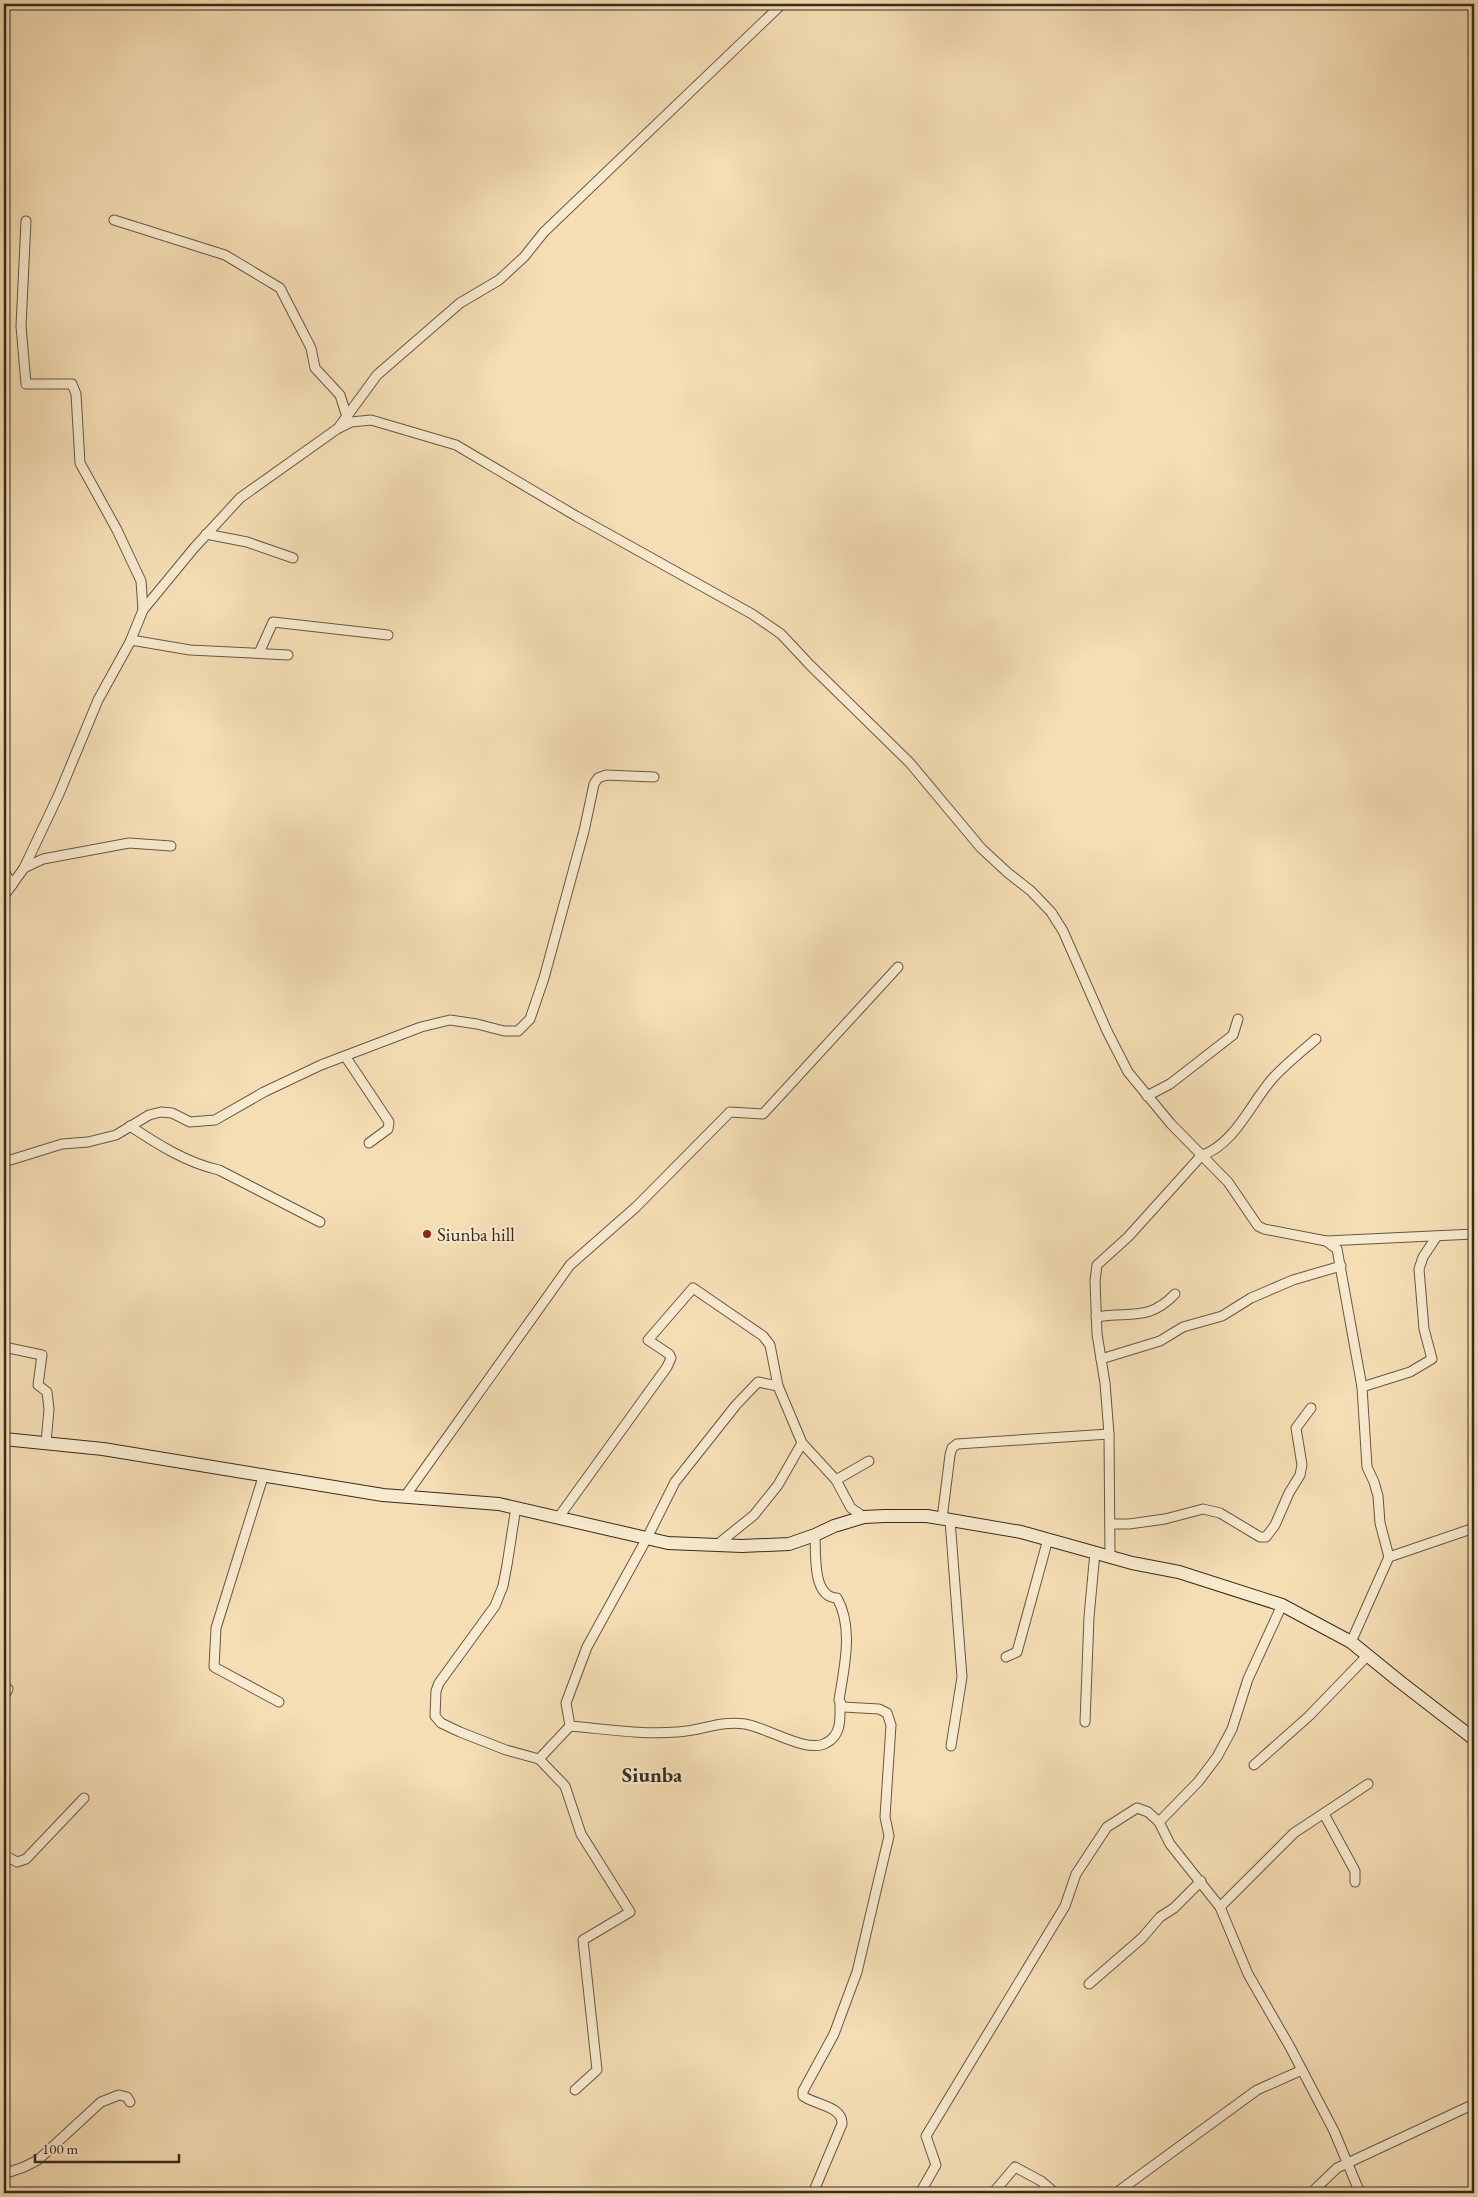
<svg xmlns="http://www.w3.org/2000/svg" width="1478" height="2197" viewBox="0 0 1478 2197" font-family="'EB Garamond',serif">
  <rect width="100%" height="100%" fill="#f5deb4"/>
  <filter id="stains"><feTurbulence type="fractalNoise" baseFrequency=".004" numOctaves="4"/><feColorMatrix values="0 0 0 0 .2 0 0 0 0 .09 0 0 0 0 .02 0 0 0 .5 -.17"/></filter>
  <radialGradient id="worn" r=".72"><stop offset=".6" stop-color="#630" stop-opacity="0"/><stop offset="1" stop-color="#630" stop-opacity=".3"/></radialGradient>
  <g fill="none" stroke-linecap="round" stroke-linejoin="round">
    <defs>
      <g id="street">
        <path d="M114,220L225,255L280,288L311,348L315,368L340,395L347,417"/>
        <path d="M26,221L21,326L26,384H72L76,394L80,463L117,530L141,581L143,610"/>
        <path d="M339,427L377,375L460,303L499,280L524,257L544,232L782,4"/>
        <path d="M206,534L247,542L293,558"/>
        <path d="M131,640L190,650L288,655"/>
        <path d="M259,653L273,622L388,635"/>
        <path d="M24,868L43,859L129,843L171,846"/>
        <path d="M4,871L12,885"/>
        <path d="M4,896L24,868L59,794L98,700L130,642L143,610L194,548L240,498L337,429L351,422L371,420L456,445L576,516L752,614L781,634L810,665L910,763L981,848L1008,873L1031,891L1051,912L1063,931L1107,1031L1128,1072L1171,1124L1228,1182L1258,1226L1264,1229L1326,1241L1474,1234"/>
        <path d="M345,1056L389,1122L388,1129L369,1143"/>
        <path d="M1147,1096L1170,1084L1233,1035L1238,1019"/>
        <path d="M130,1126C157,1144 187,1163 219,1170L320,1222"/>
        <path d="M4,1162L62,1144L88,1142L116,1135L149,1115L161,1112L172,1113L190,1122L215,1120L264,1092L321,1065L421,1027L450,1020L477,1024L504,1031H518L530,1019L544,978L584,831L594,784L598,778L606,775L654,777"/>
        <path d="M1326,1241L1337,1249L1362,1387L1367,1467L1374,1482L1378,1496L1380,1523L1389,1557"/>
        <path d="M1096,1317C1130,1311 1148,1322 1175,1294"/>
        <path d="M4,1347L42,1355L38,1385L47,1392L49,1409L46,1443"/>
        <path d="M1101,1359L1160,1341L1183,1327L1222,1316L1251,1298L1293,1280L1341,1266"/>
        <path d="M1362,1387L1410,1372L1432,1359L1424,1329L1419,1269L1423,1257L1437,1236"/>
        <path d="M264,1474L216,1628L214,1667L279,1702"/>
        <path d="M406,1495L570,1265L636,1207L730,1112L763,1114L898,967"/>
        <path d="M516,1507L507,1565L503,1586L495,1606L439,1683L436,1691L435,1716L441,1723L460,1732L506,1750L539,1759L565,1786L581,1834L630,1912L583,1940L597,2070L575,2090"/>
        <path d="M864,1517L851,1508L836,1480L869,1461"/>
        <path d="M558,1518L667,1367L671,1358L669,1354L648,1340L693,1288L763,1336L770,1345L778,1386L802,1443L836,1480"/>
        <path d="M942,1519L950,1455L952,1448L957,1444L1109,1434"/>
        <path d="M950,1520L962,1677L951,1746"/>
        <path d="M1110,1524H1129L1165,1519L1203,1509L1220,1513L1260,1537H1266L1275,1525L1289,1493L1300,1475L1302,1465L1296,1428L1311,1408"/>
        <path d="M718,1544L754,1515L778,1485L802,1443"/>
        <path d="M1110,1556L1109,1434L1105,1383L1097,1334L1095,1281L1097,1265L1128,1237L1201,1156C1236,1143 1250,1104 1273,1078C1286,1064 1301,1052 1316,1039"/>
        <path d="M1351,1642L1389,1557L1474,1528"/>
        <path d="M1006,1657L1017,1652L1048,1539"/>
        <path d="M4,1697L8,1689"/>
        <path d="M1085,1722L1089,1617L1095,1552"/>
        <path d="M570,1726C606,1729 642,1735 677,1732C702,1731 720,1720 745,1724C766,1727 807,1754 826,1743C842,1735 840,1718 840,1703"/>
        <path d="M539,1759L570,1726L566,1703L587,1647L647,1538L675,1482L736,1405L758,1382L778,1386"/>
        <path d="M1254,1765L1309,1716L1368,1655"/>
        <path d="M1324,1814L1355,1871V1882"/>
        <path d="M1159,1822L1170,1844L1220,1907L1248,1974L1290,2047L1334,2131L1360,2193"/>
        <path d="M4,1855L17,1862L26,1859L84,1798"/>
        <path d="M1220,1907L1294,1833L1368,1784"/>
        <path d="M1089,1984L1142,1938L1160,1917L1174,1908L1201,1881"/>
        <path d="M4,2174L24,2167L38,2160L101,2102L119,2095L127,2097L130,2102"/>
        <path d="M813,2193L842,2124C843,2106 815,2105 803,2096V2091L834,2034L857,1972L889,1836L885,1817L891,1725L887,1713L879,1709L843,1707L839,1700C844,1668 854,1628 837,1598C812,1597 816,1554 815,1535"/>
        <path d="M920,2193L936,2165L926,2136L1065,1906L1076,1874L1107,1827L1137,1808L1148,1812L1159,1822L1198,1782L1217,1757L1232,1729L1248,1679L1282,1605"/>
        <path d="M993,2193L1015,2167L1041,2181L1055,2193"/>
        <path d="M1116,2193L1257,2090L1302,2070"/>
        <path d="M1311,2193L1337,2168L1474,2104"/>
      </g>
      <path id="secondary" d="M4,1439L103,1449L383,1495L499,1504L668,1543L742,1546L789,1544L815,1535L834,1526L864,1517L885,1516H927L1021,1532L1132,1563L1179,1572L1282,1605L1351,1642L1399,1681L1474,1739"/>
    </defs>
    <use href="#street" stroke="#665844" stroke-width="11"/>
    <use href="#secondary" stroke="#372b1e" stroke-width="14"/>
    <use href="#street" stroke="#f8eace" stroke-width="9"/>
    <use href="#secondary" stroke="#f8eace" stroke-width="12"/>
  </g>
  <circle fill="#8f2418" stroke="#f8eace" stroke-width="2" cx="427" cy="1234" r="5"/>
  <g text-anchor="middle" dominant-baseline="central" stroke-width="4" stroke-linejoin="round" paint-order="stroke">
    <g font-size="19" fill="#372b1e" stroke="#f8eace" text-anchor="start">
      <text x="437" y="1234">Siunba hill</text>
    </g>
    <g font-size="21" font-weight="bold" fill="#372b1e" stroke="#f8eace">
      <text x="652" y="1774">Siunba</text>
    </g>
  </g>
  <rect width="1478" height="2197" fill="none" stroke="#f5deb4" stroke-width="20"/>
  <rect x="5" y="5" width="1468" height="2187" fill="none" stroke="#372b1e" stroke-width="2.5"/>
  <rect x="10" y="10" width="1458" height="2177" fill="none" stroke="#372b1e"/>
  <path d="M35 2154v8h144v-8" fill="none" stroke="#372b1e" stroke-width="2.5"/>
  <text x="42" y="2154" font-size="15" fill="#372b1e" stroke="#f8eace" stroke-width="4" paint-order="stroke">100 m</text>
  <rect width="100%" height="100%" filter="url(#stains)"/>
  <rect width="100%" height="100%" fill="url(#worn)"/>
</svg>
